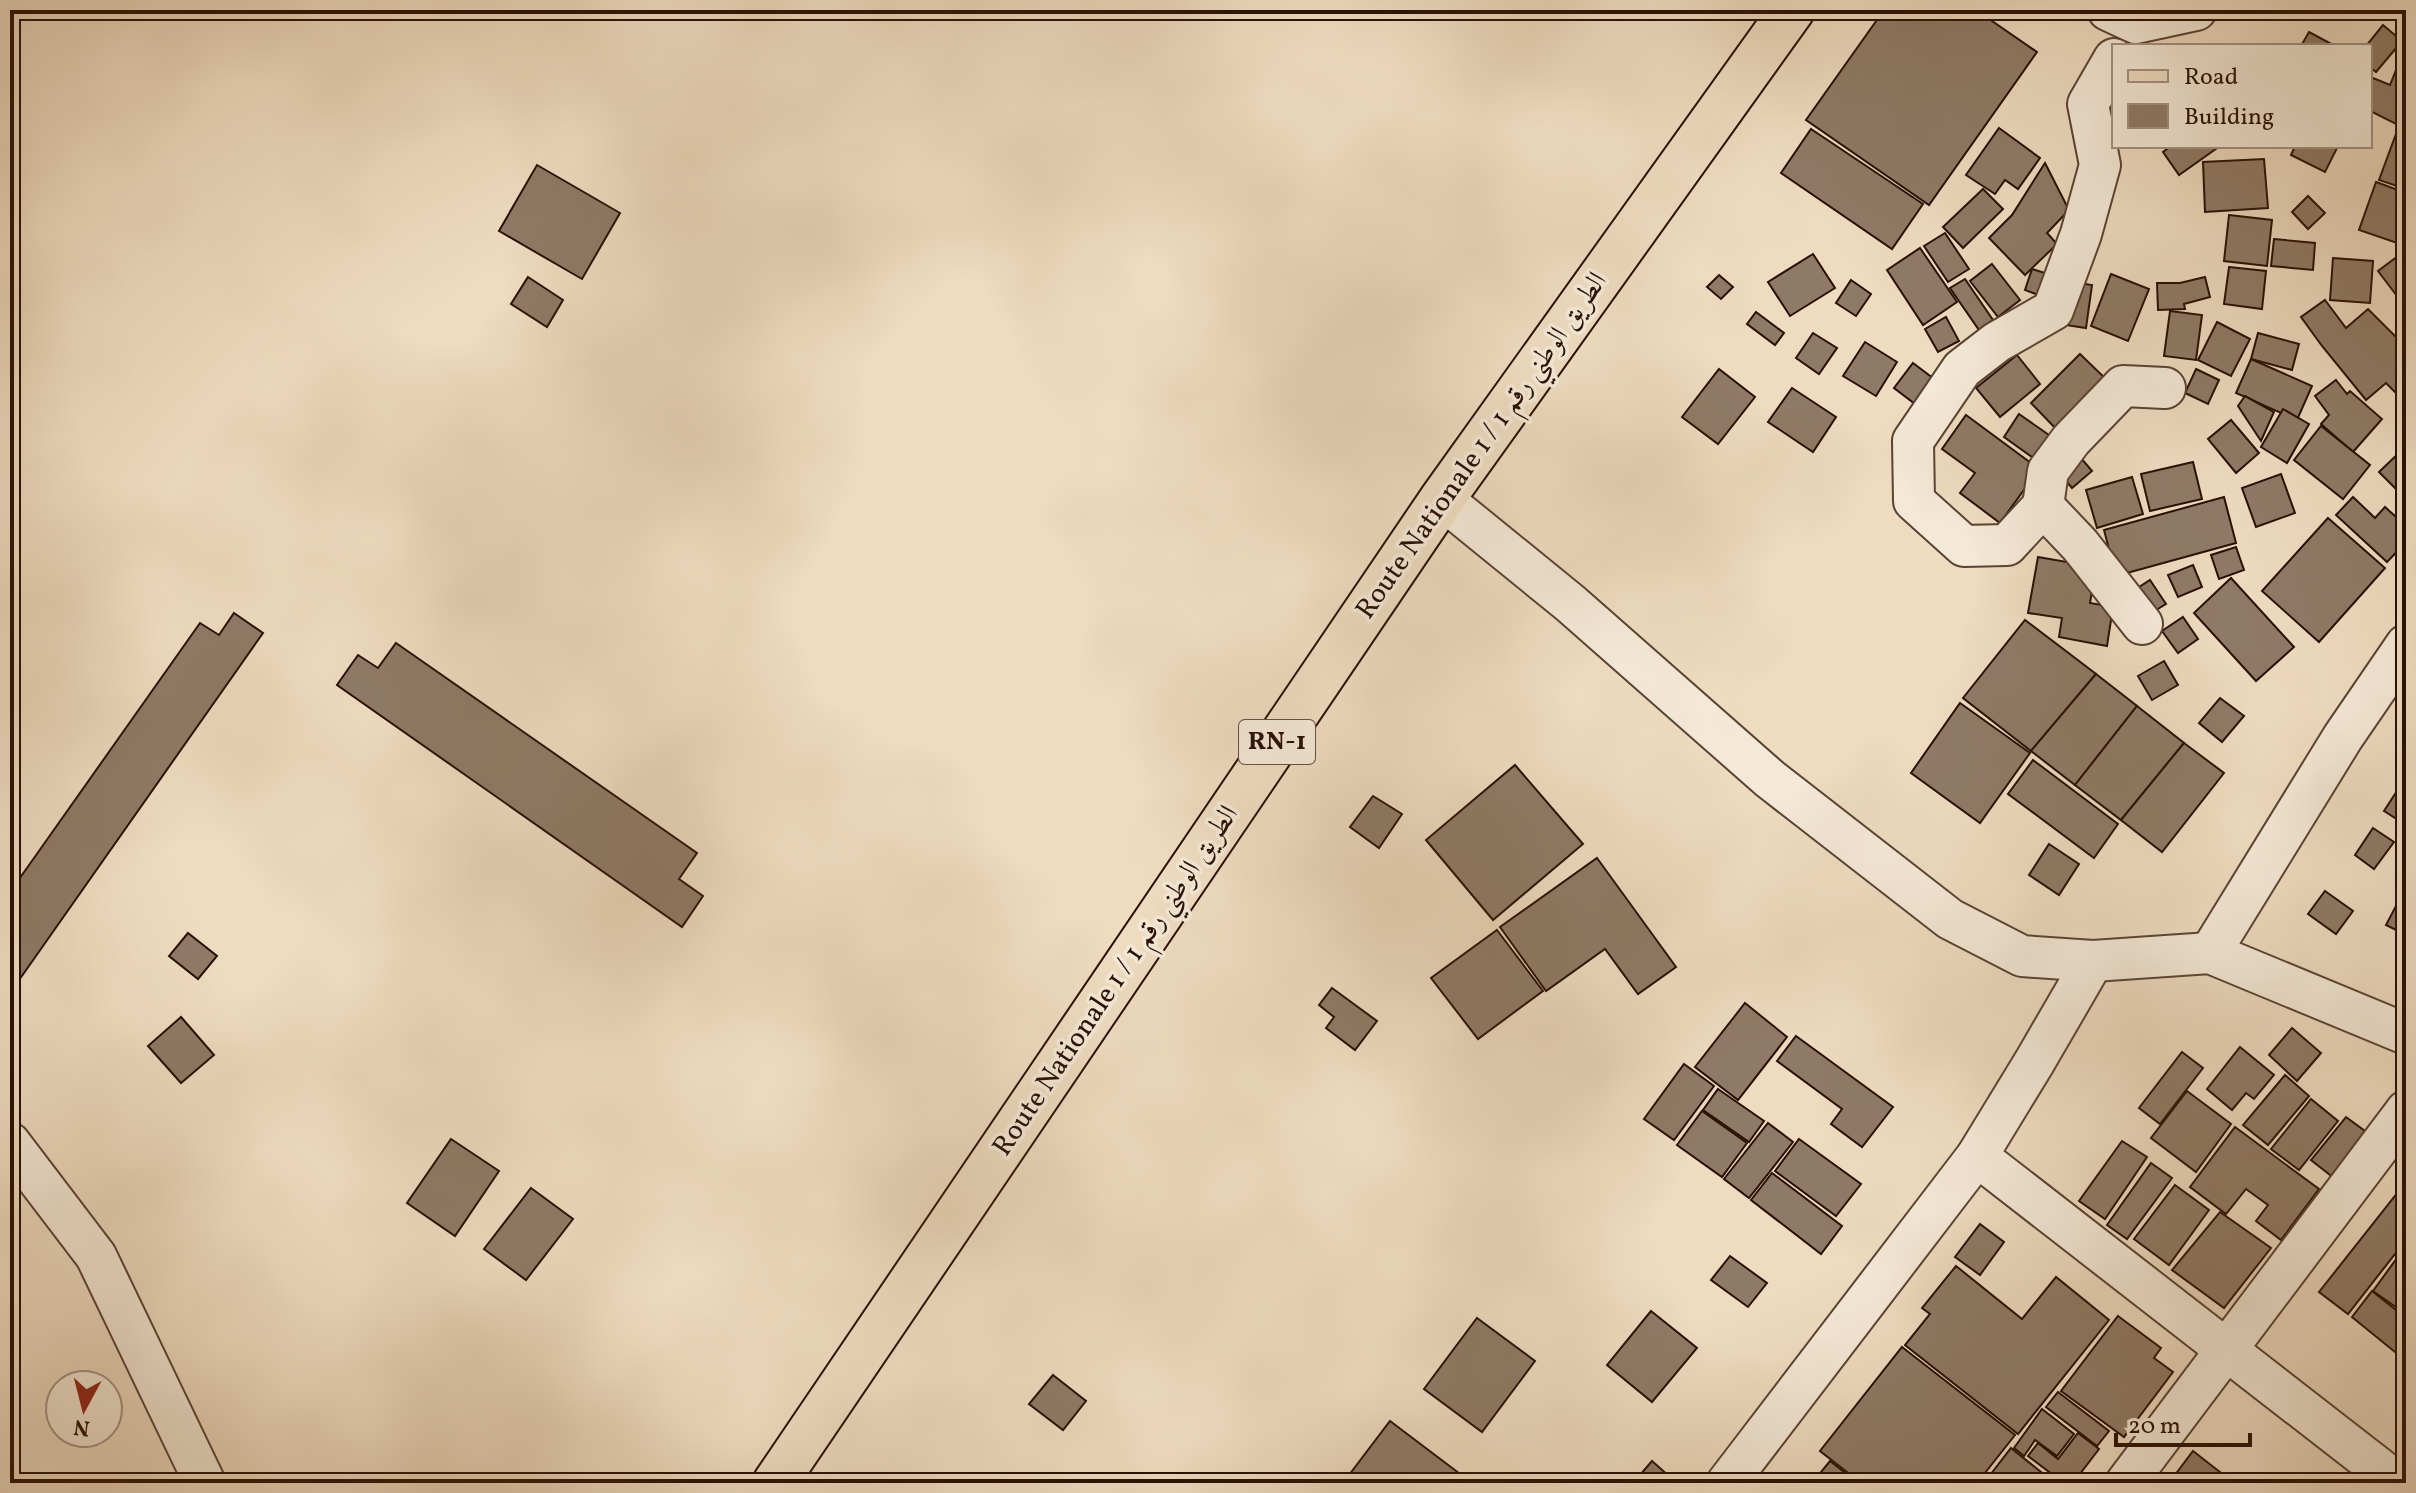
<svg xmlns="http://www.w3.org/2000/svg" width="2416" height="1493" font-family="Vollkorn,Amiri,serif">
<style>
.building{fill:#8f7a66;stroke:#291004;stroke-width:2}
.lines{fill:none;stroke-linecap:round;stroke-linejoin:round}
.street-casing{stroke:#5a4333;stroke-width:44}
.primary-casing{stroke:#291004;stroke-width:48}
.street{stroke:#f4e8d6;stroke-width:40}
.primary{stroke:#eedbc0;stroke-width:44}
.labels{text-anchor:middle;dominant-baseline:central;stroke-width:7;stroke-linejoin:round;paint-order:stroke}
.shield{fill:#f4e8d6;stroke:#665143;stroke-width:2}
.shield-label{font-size:26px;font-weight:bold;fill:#291004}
.street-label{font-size:28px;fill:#291004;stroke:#f4e8d6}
</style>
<rect width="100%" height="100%" fill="#eedbc0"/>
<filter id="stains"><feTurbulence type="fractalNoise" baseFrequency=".0025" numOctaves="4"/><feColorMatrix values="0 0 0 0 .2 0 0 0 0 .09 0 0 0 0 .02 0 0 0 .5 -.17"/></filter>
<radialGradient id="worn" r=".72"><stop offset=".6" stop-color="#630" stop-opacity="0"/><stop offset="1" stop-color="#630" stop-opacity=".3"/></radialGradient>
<g class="building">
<polygon points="1884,10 1976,10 2037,52 1929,205 1806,120"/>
<polygon points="2383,25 2402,41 2376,72 2370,67 2370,46 2366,46"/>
<polygon points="2309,32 2335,46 2301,46"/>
<polygon points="2400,60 2406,63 2406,129 2370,111 2370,83 2373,78 2390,85"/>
<polygon points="1999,128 2040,158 2018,189 2005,180 1995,194 1966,175"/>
<polygon points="1811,129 1923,204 1892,249 1781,173"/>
<polygon points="2396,134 2406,137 2406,189 2379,180"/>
<polygon points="2171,146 2220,146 2179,175 2163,152"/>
<polygon points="2295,146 2338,146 2325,172 2291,155"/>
<polygon points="2264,159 2268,208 2205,212 2203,162"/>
<polygon points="2045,163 2069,210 2047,233 2057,244 2025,275 1989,238 2012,215"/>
<polygon points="537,165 620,213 582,279 499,231"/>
<polygon points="2376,182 2406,193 2406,236 2403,245 2359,230"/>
<polygon points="1983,189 2003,209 1963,248 1943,227"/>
<polygon points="2308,196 2325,213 2308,229 2292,212"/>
<polygon points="2229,215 2272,220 2267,266 2224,261"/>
<polygon points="1945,233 1969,269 1948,282 1924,246"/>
<polygon points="2274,239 2315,243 2313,270 2271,266"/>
<polygon points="1920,248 1957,302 1923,325 1887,270"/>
<polygon points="2406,250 2406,290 2397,296 2378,271"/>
<polygon points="1813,254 1835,288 1790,316 1768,282"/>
<polygon points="2333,258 2373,261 2370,303 2330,300"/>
<polygon points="1992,264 2020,300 1998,317 1970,281"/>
<polygon points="2229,267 2266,271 2262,309 2224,304"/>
<polygon points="2032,269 2051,275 2044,297 2025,290"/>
<polygon points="2111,274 2149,289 2128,341 2091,326"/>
<polygon points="1719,275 1733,287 1721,299 1707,287"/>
<polygon points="528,277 563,300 547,327 511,304"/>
<polygon points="2205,277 2210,297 2184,304 2185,309 2158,310 2157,283 2180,283"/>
<polygon points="1965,279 1993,320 1979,330 1950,288"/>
<polygon points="1851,280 1871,294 1856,316 1836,303"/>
<polygon points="2065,281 2092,285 2086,328 2059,324"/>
<polygon points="2325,300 2346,328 2368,309 2398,339 2406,332 2406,389 2399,396 2386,383 2366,400 2322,346 2301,317"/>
<polygon points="2170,311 2202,315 2196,360 2164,356"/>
<polygon points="1756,312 1784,333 1775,345 1747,324"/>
<polygon points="1946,317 1959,341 1938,352 1925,329"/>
<polygon points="2217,322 2250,339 2231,376 2198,360"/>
<polygon points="1813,333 1837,348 1819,374 1796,358"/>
<polygon points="2258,333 2299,344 2292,370 2251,359"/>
<polygon points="1865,342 1897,362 1876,396 1843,376"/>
<polygon points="2080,354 2112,385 2061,434 2031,403"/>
<polygon points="2017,355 2040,384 2000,417 1976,388"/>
<polygon points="2251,359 2312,386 2297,420 2236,393"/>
<polygon points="1913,363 1938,382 1919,407 1894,388"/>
<polygon points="1719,369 1755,397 1718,444 1682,417"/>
<polygon points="2196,369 2219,380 2208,404 2185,393"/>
<polygon points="2336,380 2347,394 2350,391 2382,419 2353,452 2321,424 2329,415 2315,396"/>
<polygon points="1792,388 1836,417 1813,452 1768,422"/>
<polygon points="2245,396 2274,412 2261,441 2238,406"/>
<polygon points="2283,409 2309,424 2287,463 2261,447"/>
<polygon points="2019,414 2059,442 2043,465 2004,437"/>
<polygon points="1966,415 2039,469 2000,523 1960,493 1975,473 1942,449"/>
<polygon points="2231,420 2259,453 2236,473 2208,439"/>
<polygon points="2321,426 2370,465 2343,499 2294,460"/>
<polygon points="2404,448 2406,451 2406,499 2379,472"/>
<polygon points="2075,451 2092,471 2072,488 2056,469"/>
<polygon points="2193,462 2202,499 2150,511 2141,474"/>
<polygon points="2281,474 2295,513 2256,527 2242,488"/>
<polygon points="2132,477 2143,514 2097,528 2086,490"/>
<polygon points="2224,497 2236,543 2116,576 2104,530"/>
<polygon points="2353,497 2375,518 2385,507 2406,526 2406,542 2387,562 2336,515"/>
<polygon points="2328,518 2385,568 2319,642 2262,591"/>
<polygon points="2236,547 2244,570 2219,579 2211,555"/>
<polygon points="2038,557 2096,567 2090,603 2113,607 2107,646 2059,637 2062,618 2028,613"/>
<polygon points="2193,565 2202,587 2178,597 2168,575"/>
<polygon points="2231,578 2294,647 2256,681 2194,613"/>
<polygon points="2150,580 2166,604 2148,615 2133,591"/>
<polygon points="234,613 263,633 17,983 10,979 10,892 200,623 219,635"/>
<polygon points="2183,617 2198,639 2178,653 2162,631"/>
<polygon points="2025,620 2096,674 2031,751 1963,698"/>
<polygon points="396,643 697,853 679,879 703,896 682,927 337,685 358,655 378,668"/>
<polygon points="2164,661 2178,685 2152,700 2138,676"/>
<polygon points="2096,674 2137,706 2075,785 2031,751"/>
<polygon points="2220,698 2244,716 2222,742 2199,723"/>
<polygon points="1960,703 2030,753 1980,823 1911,773"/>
<polygon points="2137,706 2184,743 2121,820 2075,785"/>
<polygon points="2184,743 2224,773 2162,852 2121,820"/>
<polygon points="2033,760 2118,824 2094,858 2008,794"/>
<polygon points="1515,765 1583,844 1493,920 1426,840"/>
<polygon points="2404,780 2406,782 2406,825 2384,811"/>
<polygon points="1373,796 1402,814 1379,848 1350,827"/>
<polygon points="2373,828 2394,842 2374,869 2355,855"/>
<polygon points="2049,844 2079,864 2059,895 2029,875"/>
<polygon points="1597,858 1676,967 1638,994 1605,949 1546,991 1500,927"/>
<polygon points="2325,891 2353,911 2336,934 2308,914"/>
<polygon points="2397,904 2406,908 2406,935 2386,925"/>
<polygon points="1497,930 1543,991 1478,1039 1431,978"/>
<polygon points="188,933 217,956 198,979 169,956"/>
<polygon points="2406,959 2406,983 2397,978"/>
<polygon points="1332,988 1377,1021 1355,1050 1326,1028 1334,1017 1319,1005"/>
<polygon points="1745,1003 1787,1037 1738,1100 1695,1067"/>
<polygon points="181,1017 214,1055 181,1083 148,1046"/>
<polygon points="2292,1028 2321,1053 2297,1081 2269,1055"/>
<polygon points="1796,1036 1893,1107 1862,1147 1831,1124 1842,1109 1777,1061"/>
<polygon points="2240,1047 2274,1075 2254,1099 2246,1093 2232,1110 2207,1089"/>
<polygon points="2182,1052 2203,1068 2160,1124 2139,1108"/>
<polygon points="1684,1064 1714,1086 1674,1140 1644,1119"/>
<polygon points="2285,1075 2309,1096 2268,1145 2243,1125"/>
<polygon points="1718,1089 1764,1121 1749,1142 1703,1110"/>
<polygon points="2187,1091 2231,1124 2196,1172 2151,1138"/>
<polygon points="2311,1099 2338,1121 2299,1170 2271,1149"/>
<polygon points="1702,1111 1747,1143 1722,1177 1677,1145"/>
<polygon points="2346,1117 2369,1134 2334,1178 2311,1160"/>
<polygon points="1768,1123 1793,1142 1749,1198 1724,1179"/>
<polygon points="2235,1127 2319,1189 2281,1240 2256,1221 2268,1205 2246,1189 2226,1214 2190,1187"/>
<polygon points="451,1139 499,1171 455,1236 407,1203"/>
<polygon points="1799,1139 1861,1184 1836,1216 1775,1171"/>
<polygon points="2122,1141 2147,1157 2105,1219 2079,1201"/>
<polygon points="2151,1163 2172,1178 2127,1239 2107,1225"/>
<polygon points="1772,1173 1842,1226 1821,1254 1751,1200"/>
<polygon points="2406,1182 2406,1240 2348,1314 2319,1292"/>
<polygon points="2175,1185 2209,1210 2169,1265 2134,1239"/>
<polygon points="531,1188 573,1219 526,1280 484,1249"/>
<polygon points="2220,1212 2271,1248 2224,1308 2172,1270"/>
<polygon points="1980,1224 2004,1242 1980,1275 1955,1257"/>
<polygon points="1730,1256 1767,1283 1748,1307 1711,1280"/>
<polygon points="2397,1258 2406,1265 2406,1303 2400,1310 2373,1291"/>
<polygon points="1956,1266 2022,1319 2056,1277 2109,1320 2018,1434 1905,1345 1930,1314 1922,1308"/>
<polygon points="2372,1291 2406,1318 2406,1361 2352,1317"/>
<polygon points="1651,1311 1697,1348 1652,1402 1607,1365"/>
<polygon points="2118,1316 2161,1348 2154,1358 2173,1372 2124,1437 2061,1391"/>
<polygon points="1477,1318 1535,1361 1482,1432 1424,1389"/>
<polygon points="1902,1347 2015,1435 1977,1483 1861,1483 1820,1451"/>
<polygon points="1053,1375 1086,1401 1063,1430 1029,1404"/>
<polygon points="2058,1392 2109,1431 2097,1446 2046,1407"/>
<polygon points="2042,1409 2074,1434 2057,1456 2035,1440 2024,1456 2014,1448"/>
<polygon points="1390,1421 1472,1483 1343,1483"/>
<polygon points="2078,1433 2099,1449 2073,1483 2047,1483 2053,1475 2028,1456 2038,1443 2058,1459"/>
<polygon points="2011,1448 2046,1476 2041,1483 1984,1483"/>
<polygon points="2193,1451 2234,1483 2169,1483"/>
<polygon points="1652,1461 1669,1476 1663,1483 1649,1483 1640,1475"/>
<polygon points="1830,1461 1858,1483 1835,1483 1821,1472"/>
</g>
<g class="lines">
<g class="street-casing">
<g id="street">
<polyline points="2108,10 2136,23 2196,10"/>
<polyline points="2114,59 2088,104 2100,165 2081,234 2053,310 1997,342 1962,369 1913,441 1914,501 1964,546 2007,545 2043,506 2080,545 2142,624"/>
<polyline points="1442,499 1570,603 1770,779 1950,919 2022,956 2093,961 2210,953 2406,1034"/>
<polyline points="2043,506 2048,471 2071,440 2123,386 2165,388"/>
<polyline points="2210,953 2343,737 2406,645"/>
<polyline points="10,1143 96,1256 205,1483"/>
<polyline points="1977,1156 2398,1483"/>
<polyline points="1727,1483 1977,1156 2035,1061 2093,961"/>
<polyline points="2126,1483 2406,1111"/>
</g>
</g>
<g class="primary-casing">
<polyline id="primary" points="775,1483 1442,499 1792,10"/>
</g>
<use href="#street" class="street"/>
<use href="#primary" class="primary"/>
</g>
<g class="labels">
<rect class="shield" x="1239" y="720" width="76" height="44" rx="6"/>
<g class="shield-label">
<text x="1277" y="742">RN-1</text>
</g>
<g class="street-label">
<text transform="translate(1482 446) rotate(-55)">Route Nationale 1 / الطريق الوطني رقم 1</text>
<text transform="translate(1116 981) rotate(-56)">Route Nationale 1 / الطريق الوطني رقم 1</text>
</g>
</g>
<rect width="2416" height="1493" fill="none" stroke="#eedbc0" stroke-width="40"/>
<rect x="12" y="12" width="2392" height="1469" fill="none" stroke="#291004" stroke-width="4"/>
<rect x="20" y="20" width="2376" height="1453" fill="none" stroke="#291004" stroke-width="2"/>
<rect x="2112" y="44" width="260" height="104" fill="#f4e8d6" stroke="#a39282" stroke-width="2"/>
<rect x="2128" y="70" width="40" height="12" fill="#eedbc0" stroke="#a39282" stroke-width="2"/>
<text x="2184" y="84" font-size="24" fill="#291004">Road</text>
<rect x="2128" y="104" width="40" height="24" fill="#8f7a66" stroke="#a39282" stroke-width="2"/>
<text x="2184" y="124" font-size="24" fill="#291004">Building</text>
<g transform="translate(84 1409) rotate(187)"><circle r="38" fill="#f4e8d6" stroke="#a39282" stroke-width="2"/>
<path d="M0-6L14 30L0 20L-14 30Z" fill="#8f2418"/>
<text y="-12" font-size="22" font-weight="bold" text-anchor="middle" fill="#291004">N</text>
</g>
<path d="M2116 1433v12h134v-12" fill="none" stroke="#291004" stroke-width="4"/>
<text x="2128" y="1433" font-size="24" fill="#291004" stroke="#f4e8d6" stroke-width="6" paint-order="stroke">20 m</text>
<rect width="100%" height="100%" filter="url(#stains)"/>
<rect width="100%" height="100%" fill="url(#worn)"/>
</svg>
